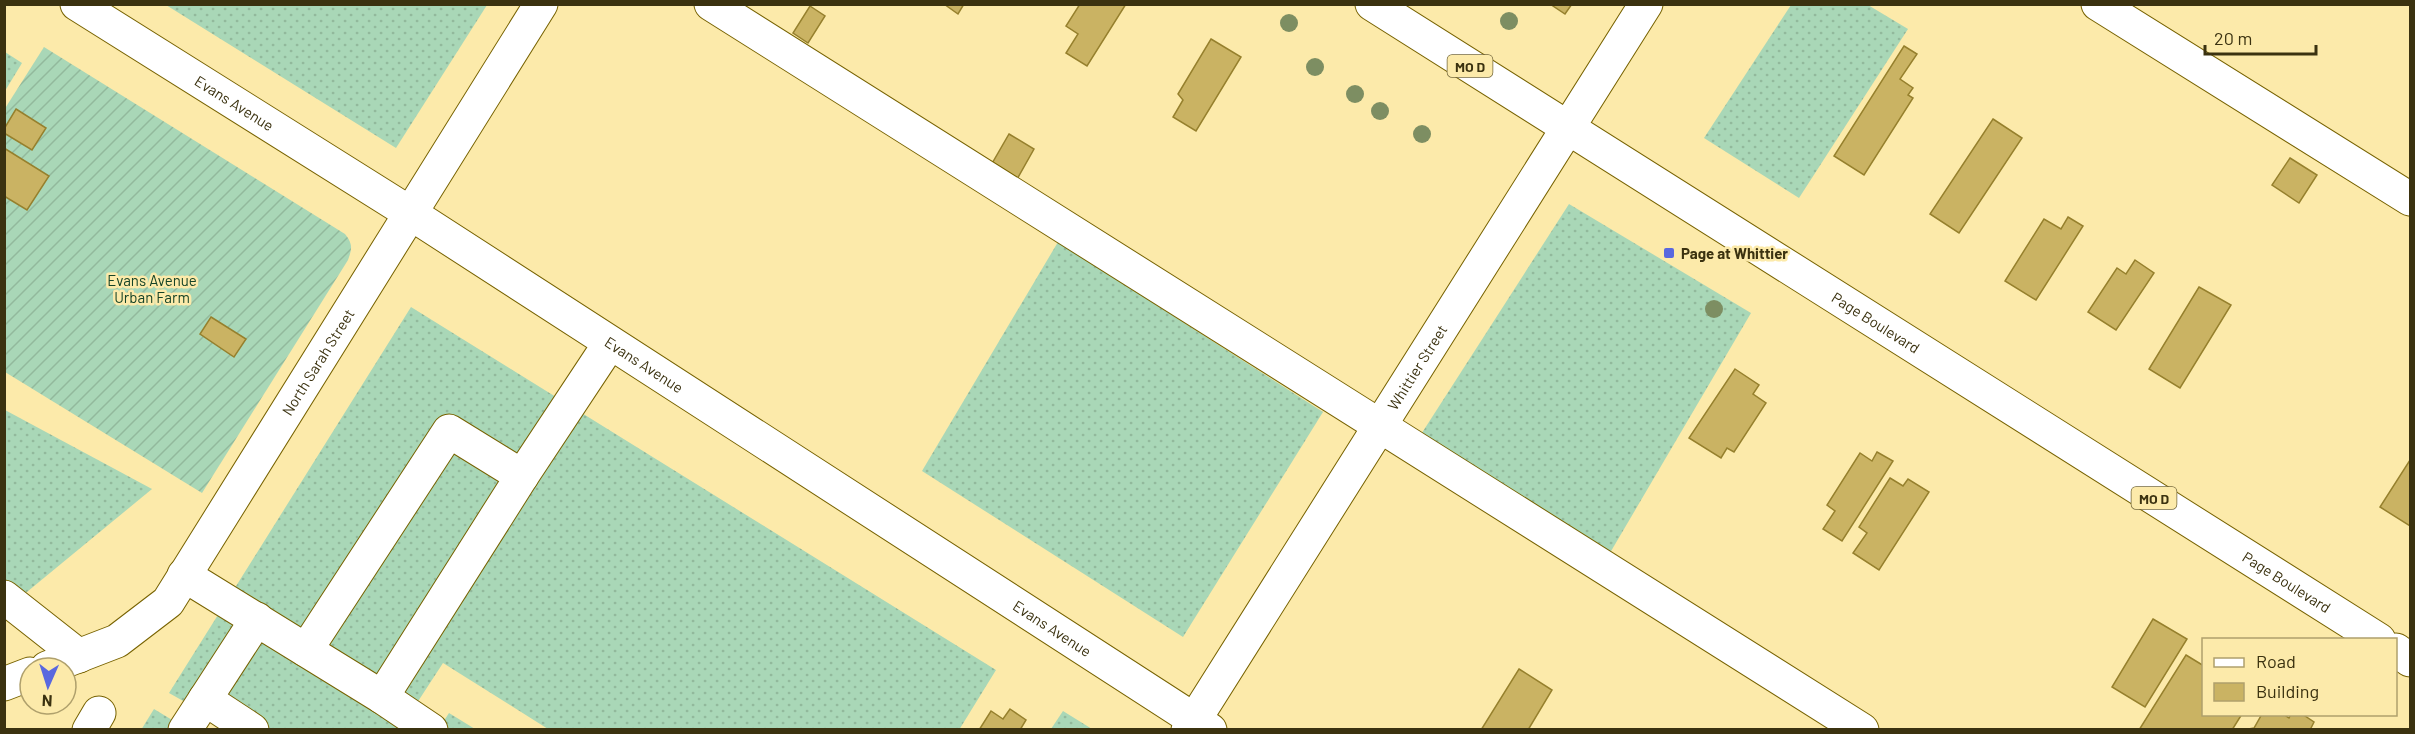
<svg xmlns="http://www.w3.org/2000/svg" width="2415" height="734" font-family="Barlow,sans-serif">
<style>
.grass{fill:url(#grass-dots)}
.garden{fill:url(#garden-furrows)}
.building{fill:#cab363;stroke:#96802d;stroke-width:1.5}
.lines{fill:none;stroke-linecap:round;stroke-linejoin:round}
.minor-casing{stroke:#776200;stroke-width:35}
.major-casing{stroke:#776200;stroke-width:35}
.minor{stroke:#fff;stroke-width:33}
.major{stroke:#fff;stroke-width:33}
.tree{fill:#7d8e62}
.poi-dot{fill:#5968df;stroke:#fceaaa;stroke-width:2}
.labels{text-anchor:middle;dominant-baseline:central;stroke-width:5;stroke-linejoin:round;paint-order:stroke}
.shield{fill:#fceaaa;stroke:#75693e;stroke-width:1.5}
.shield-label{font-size:14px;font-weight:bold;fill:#3b3210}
.street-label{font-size:15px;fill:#3b3210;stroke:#fceaaa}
.poi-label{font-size:15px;font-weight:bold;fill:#3b3210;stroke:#fceaaa;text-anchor:start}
.park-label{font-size:15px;fill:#154327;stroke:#fceaaa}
</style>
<defs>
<pattern id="grass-dots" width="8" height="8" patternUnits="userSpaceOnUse" patternTransform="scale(1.5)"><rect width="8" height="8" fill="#a9d7b7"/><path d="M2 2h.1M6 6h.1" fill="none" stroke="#92b99c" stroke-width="1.8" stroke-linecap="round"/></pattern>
<pattern id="garden-furrows" width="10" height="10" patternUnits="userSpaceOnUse" patternTransform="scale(1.5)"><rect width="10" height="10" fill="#a9d7b7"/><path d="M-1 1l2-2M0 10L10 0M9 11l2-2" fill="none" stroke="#92b99c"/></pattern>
</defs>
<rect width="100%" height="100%" fill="#fceaaa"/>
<g class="grass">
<polygon points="166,5 487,5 396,148"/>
<polygon points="1791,5 1868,5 1908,29 1799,198 1704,138"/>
<polygon points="5,52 22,63 5,91"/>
<polygon points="1569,204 1751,313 1607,558 1418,439"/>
<polygon points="1058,242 1323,412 1183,637 922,471"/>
<polygon points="411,307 996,670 959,730 548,729 443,663 400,729 233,729 169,693"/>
<polygon points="5,410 152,489 5,610"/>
<polygon points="154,709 187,729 141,730"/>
<polygon points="1063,711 1092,729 1051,729"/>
<polygon points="449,713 475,729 438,730"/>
</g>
<path class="garden" d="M44,47L345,234C353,244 352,249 348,260L202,493L5,372L4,110Z"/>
<g class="building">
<polygon points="944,4 964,4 958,14"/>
<polygon points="1080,4 1126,4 1087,66 1066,53 1078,34 1066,26"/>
<polygon points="1550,4 1572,4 1565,14"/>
<polygon points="810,6 825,16 808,43 793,33"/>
<polygon points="1211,39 1241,57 1196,131 1173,117 1183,100 1178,94"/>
<polygon points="1904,46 1917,54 1900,79 1913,88 1908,95 1913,98 1864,175 1834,156"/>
<polygon points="16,109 46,128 32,150 4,133 4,129"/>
<polygon points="1993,119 2022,138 1959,233 1930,214"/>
<polygon points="1009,134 1034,149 1016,181 990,167"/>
<polygon points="4,148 49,176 27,210 4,196"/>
<polygon points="2290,158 2317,175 2299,203 2272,185"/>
<polygon points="2068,217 2083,226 2036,300 2005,281 2044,219 2061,229"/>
<polygon points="2135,260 2154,273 2116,330 2088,312 2117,268 2126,274"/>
<polygon points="2199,287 2231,305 2180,388 2149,369"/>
<polygon points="211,317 246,339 234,357 200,334"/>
<polygon points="1735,369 1759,385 1753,394 1766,403 1734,452 1727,448 1721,458 1689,438"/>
<polygon points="1877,452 1893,461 1842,541 1823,529 1835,511 1827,505 1860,453 1872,461"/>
<polygon points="2410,460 2410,526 2380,507"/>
<polygon points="1890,478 1903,486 1908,479 1929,492 1879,570 1853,553 1867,533 1859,527"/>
<polygon points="2153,619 2187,639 2145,707 2112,687"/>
<polygon points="2186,655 2204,666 2204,714 2242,714 2232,730 2139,730"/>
<polygon points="1519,669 1552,690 1528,730 1481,730"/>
<polygon points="1010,709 1026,720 1020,730 979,730 991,711 1003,719"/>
<polygon points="2262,714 2283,714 2289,718 2291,714 2302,714 2314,722 2310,730 2243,730 2254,728"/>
</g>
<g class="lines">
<g class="minor-casing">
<g id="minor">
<path id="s1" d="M77,4L410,213L1210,730"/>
<polyline points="711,4 1862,730"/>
<polyline points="2098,4 2410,199"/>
<polyline points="184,575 382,697 522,476 610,343"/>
<polyline points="4,597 79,656"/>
<polyline points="306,650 449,431 522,476"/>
<path id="s2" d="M47,668L117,641L168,602L541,4"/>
<polyline points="4,684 30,674"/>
<polyline points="382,697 431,730"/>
<polyline points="205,699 252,730"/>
<polyline points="89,730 99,713"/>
<polyline points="185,730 257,619"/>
<path id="s3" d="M1188,730L1646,4"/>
</g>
</g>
<g class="major-casing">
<g id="major">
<path id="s4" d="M1372,4L2379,640"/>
<polyline points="2396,650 2410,660"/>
</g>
</g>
<use href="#minor" class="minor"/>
<use href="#major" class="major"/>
</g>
<g class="tree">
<circle cx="1509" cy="21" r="9"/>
<circle cx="1289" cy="23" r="9"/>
<circle cx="1315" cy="67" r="9"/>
<circle cx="1355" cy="94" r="9"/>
<circle cx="1380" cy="111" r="9"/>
<circle cx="1422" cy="134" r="9"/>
<circle cx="1714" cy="309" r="9"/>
</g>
<rect class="poi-dot" x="1663" y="247" width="12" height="12" rx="3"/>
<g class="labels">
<g class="shield">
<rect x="1447.5" y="55" width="45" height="22" rx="4.5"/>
<rect x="2131.5" y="487" width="45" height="22" rx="4.5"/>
</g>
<g class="shield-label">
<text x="1470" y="66">MO D</text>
<text x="2154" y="498">MO D</text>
</g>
<g class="street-label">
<text stroke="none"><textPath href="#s1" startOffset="186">Evans Avenue</textPath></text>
<text stroke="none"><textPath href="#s4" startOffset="596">Page Boulevard</textPath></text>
<text stroke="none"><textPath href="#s2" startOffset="422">North Sarah Street</textPath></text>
<text stroke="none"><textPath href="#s1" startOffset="672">Evans Avenue</textPath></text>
<text stroke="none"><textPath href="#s3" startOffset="429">Whittier Street</textPath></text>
<text stroke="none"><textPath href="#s4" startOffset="1082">Page Boulevard</textPath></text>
<text stroke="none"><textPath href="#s1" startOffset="1158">Evans Avenue</textPath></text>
</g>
<g class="poi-label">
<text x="1681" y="253">Page at Whittier</text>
</g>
<g class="park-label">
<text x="152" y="280">Evans Avenue<tspan x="152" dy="17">Urban Farm</tspan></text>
</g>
</g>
<rect width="2415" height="734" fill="none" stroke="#3b3210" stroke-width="12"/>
<rect x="2202" y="638" width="195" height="78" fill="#fceaaa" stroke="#afa06c" stroke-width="1.5"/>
<rect x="2214" y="658" width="30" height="9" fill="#ffffff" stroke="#afa06c" stroke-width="1.5"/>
<text x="2256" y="668" font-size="18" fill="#3b3210">Road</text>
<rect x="2214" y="683" width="30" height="18" fill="#cab363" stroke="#afa06c" stroke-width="1.5"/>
<text x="2256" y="698" font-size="18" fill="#3b3210">Building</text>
<g transform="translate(48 686) rotate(183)"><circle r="28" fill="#fceaaa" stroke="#afa06c" stroke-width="1.5"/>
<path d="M0-4.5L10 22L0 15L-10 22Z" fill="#5968df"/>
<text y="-9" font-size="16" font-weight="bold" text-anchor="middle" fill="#3b3210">N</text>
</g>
<path d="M2205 45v9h111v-9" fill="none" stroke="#3b3210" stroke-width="3"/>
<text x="2214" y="45" font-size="18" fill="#3b3210" stroke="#fceaaa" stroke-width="4.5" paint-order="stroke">20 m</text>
</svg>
